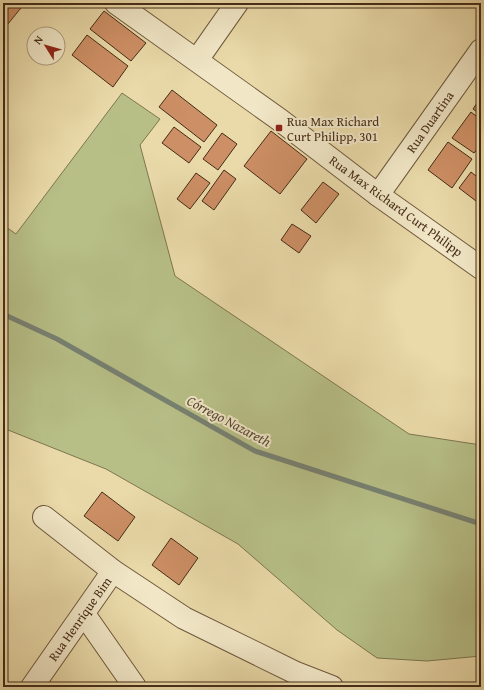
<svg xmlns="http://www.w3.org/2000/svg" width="484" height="690" font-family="'Gentium Book Plus',serif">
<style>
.green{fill:#b7bf87;stroke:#7e764f}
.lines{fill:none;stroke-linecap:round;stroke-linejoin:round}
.stream{stroke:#778172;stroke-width:5}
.building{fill:#cd8f65;stroke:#462c17}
.minor-casing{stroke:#6f583c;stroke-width:24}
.minor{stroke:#f1e7c7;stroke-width:22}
.poi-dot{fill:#8f2418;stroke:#f1e7c7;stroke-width:1.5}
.labels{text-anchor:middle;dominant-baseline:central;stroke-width:4;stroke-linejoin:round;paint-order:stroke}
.poi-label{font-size:13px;fill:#462c17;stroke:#f1e7c7;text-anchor:start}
.street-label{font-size:13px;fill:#462c17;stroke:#f1e7c7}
.water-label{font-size:14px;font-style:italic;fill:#564835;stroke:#f1e7c7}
</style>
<rect width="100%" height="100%" fill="#eadaa9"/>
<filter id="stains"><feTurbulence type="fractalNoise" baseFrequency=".005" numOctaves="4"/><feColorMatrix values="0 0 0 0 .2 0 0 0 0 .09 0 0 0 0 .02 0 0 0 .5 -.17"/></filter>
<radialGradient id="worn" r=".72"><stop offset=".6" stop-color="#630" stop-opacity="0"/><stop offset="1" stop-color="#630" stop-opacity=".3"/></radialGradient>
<polygon class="green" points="122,93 160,119 140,145 175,276 409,434 481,445 481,656 427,661 377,658 337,630 238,544 106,469 3,428 3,225 16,234"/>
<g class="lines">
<polyline class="stream" points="3,314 57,339 255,451 481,524"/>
</g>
<g class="building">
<polygon points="3,3 25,3 3,30"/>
<polygon points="104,11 146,43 131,61 90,29"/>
<polygon points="87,35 128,66 113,87 72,55"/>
<polygon points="172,90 217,125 204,142 159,107"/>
<polygon points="481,97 481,115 473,109"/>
<polygon points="471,112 481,120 481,144 474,153 452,138"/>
<polygon points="174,127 201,147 189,163 162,143"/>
<polygon points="271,131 307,159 280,194 244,166"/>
<polygon points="222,133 237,144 218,170 203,159"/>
<polygon points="448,142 472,159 452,188 428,170"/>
<polygon points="224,170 236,179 214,210 202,201"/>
<polygon points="471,172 481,180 481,194 476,201 459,188"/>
<polygon points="196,173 210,183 190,209 177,199"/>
<polygon points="323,182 339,194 316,223 301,210"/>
<polygon points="292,224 311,236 299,253 281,240"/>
<polygon points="102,492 135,517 118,541 84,516"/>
<polygon points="171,538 198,558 179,585 152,565"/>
</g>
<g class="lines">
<g class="minor-casing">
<g id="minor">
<polyline points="116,3 280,120 378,195 481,268"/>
<polyline points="197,60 237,3"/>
<polyline points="378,195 481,50"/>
<polyline points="44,517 113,571 184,618 296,673 332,687"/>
<polyline points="84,614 135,687"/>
<polyline points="32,687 113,571"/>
</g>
</g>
<use href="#minor" class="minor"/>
</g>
<rect class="poi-dot" x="275" y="124" width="8" height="8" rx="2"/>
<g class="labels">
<g class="poi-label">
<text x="287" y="121">Rua Max Richard<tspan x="287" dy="15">Curt Philipp, 301</tspan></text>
</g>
<g class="street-label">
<text transform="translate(430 122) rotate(-55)">Rua Duartina</text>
<text transform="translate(396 206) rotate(36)">Rua Max Richard Curt Philipp</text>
<text transform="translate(80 619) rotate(-55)">Rua Henrique Bim</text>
</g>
<g class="water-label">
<text transform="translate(229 421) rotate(28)">Córrego Nazareth</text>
</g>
</g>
<rect width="484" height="690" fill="none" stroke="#eadaa9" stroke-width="16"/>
<rect x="4" y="4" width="476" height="682" fill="none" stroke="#462c17" stroke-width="2"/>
<rect x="8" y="8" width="468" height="674" fill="none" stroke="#462c17"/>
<g transform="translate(46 46) rotate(307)"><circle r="19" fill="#f1e7c7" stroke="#ad9c81"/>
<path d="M0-3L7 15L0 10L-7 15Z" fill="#8f2418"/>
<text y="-6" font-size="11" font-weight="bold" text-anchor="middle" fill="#462c17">N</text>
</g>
<rect width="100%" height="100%" filter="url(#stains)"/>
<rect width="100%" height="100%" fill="url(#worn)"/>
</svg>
